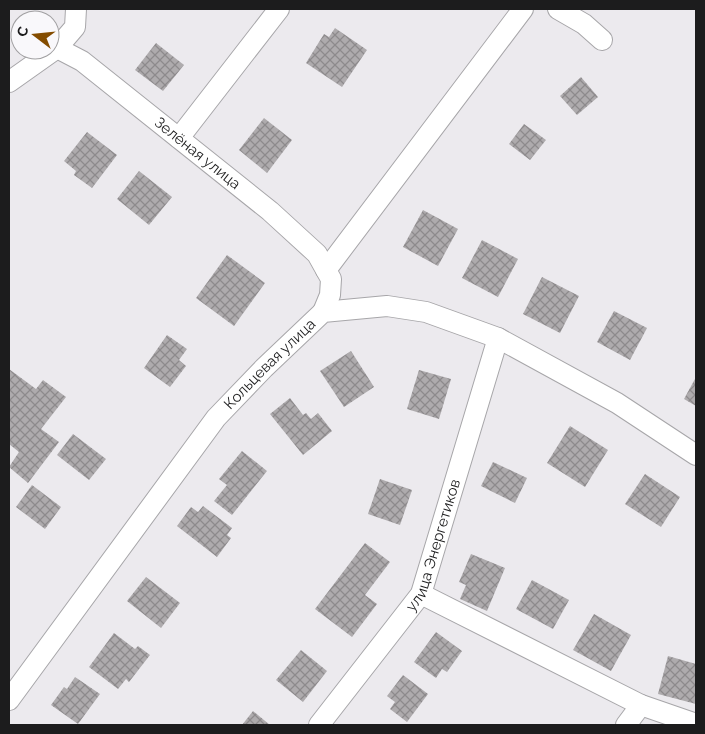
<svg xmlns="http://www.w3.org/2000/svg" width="705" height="734" font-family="Raleway,sans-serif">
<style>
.building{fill:url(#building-cross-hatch)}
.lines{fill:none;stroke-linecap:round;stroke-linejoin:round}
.minor-casing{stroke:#a7a6a9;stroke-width:22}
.minor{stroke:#fff;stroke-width:20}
.labels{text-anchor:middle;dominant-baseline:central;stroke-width:5;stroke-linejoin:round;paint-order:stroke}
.street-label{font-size:15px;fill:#1c1c1d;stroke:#f9f8fb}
</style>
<defs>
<pattern id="building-cross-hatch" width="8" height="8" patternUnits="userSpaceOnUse" patternTransform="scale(1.25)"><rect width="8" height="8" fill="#aeabad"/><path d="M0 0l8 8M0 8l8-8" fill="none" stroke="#8d8a8c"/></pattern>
</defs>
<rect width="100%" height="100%" fill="#eceaee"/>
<g class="building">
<polygon points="335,28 367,50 342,87 306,63 324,34 329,37"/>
<polygon points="156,43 184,65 163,91 135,70"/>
<polygon points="581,77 598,97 577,115 560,96"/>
<polygon points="264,118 292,140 267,173 239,150"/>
<polygon points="524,124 546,140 530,160 509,144"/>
<polygon points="87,132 117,155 92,188 74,175 76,171 64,161"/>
<polygon points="139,171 172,197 149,225 117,199"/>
<polygon points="423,210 458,229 438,266 403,247"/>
<polygon points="482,240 518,259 498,297 462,278"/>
<polygon points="227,255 265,283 234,326 196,298"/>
<polygon points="542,277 579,296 560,333 523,314"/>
<polygon points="614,311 647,328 630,360 597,342"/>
<polygon points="167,335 187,349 179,360 186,366 170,387 144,368"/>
<polygon points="351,351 374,387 344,407 320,371"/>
<polygon points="9,369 36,389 43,380 66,397 41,429 59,442 28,483 9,467 19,452 9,444"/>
<polygon points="419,370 451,379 439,419 407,409"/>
<polygon points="696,377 696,406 684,399"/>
<polygon points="290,398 303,415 306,413 311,419 318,413 332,431 303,455 270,414"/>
<polygon points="570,426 608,450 585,487 547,463"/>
<polygon points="73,434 106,459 89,480 57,455"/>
<polygon points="242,451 267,471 232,515 214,501 227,485 219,479"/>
<polygon points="493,462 527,478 515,503 481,486"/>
<polygon points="645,474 680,497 661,527 625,504"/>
<polygon points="380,479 412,490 400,525 368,514"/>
<polygon points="32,485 61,507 45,529 16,507"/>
<polygon points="203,506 232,528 227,535 231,538 217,557 177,526 191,507 198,512"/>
<polygon points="365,543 390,562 365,595 377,604 352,637 315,609"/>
<polygon points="471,554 505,568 487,611 460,599 466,585 459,582"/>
<polygon points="146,577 180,603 161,628 127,601"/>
<polygon points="532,580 569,600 553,629 516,609"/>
<polygon points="594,614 631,635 611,671 573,650"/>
<polygon points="436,632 462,651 447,672 442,669 436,678 414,662"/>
<polygon points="114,633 135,649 138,646 150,655 129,682 126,679 118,689 89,667"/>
<polygon points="301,650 327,671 303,702 276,680"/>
<polygon points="668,656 696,664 696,704 658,694"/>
<polygon points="403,675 428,694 407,722 390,709 395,702 387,696"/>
<polygon points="75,677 100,694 78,724 51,705 64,687 67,689"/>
<polygon points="253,711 270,725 242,725"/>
</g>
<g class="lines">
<g class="minor-casing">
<g id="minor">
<polyline points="558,9 584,24 602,40"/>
<path id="s1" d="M57,48L82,61L270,211L317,254L331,279L330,295L323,312"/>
<polyline points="9,82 57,48 75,27 76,9"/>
<polyline points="179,138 279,9"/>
<polyline points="326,270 523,9"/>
<polyline points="421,594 641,705 696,724"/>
<path id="s2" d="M9,700L216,418L264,368L323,312L387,306L426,312L498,338L617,403L696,455"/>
<path id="s3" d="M319,725L421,594L498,338"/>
<polyline points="626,725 641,705"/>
</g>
</g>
<use href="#minor" class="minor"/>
</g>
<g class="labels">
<g class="street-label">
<text stroke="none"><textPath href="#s1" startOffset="176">Зелёная улица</textPath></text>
<text stroke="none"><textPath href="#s2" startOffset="426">Кольцевая улица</textPath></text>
<text stroke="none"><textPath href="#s3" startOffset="216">улица Энергетиков</textPath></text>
</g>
</g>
<rect width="705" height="734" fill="none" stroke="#1c1c1d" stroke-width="20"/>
<g transform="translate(35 35) rotate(286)"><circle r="24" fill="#f9f8fb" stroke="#a1a0a2"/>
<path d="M0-4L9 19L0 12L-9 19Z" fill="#844c00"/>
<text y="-8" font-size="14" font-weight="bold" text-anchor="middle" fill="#1c1c1d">С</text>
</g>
</svg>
